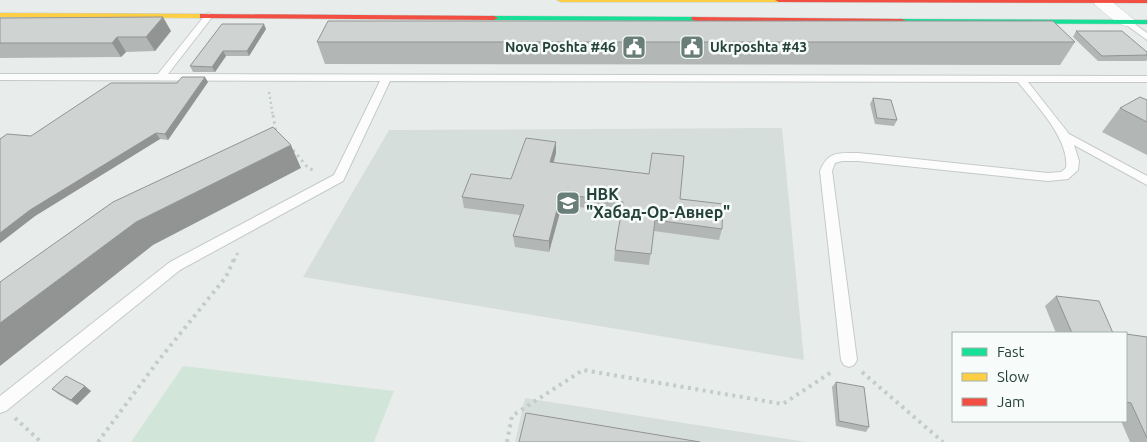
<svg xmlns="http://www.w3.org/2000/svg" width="1147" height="442" font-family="Ubuntu,sans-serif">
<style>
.built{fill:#d6dedb}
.green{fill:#d1e6d8}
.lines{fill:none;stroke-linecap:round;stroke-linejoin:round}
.lane-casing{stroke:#c5cac8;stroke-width:2}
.street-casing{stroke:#c5cac8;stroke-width:1}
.fast-casing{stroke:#c3cbc8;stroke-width:1}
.slow-casing{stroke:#c3cbc8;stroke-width:1}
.jam-casing{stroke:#c3cbc8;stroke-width:1}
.path-far2{stroke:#c3ccca;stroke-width:2.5;stroke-dasharray:2 3;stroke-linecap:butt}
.path-far1{stroke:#c3ccca;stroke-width:3;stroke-dasharray:2.5 4;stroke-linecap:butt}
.path{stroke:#c3ccca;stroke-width:4;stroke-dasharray:3 4.5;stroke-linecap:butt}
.lane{fill:#fcfcfc;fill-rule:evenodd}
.street{fill:#fcfcfc;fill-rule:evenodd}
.fast{fill:#16e098;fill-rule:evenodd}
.slow{fill:#ffcf43;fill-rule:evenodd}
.jam{fill:#f24e42;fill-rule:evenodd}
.wall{fill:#b2b6b5}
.shaded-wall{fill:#919493}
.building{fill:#cfd4d2;stroke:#919493}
.labels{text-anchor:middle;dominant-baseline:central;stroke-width:5;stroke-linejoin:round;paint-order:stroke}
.far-poi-label{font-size:14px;font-weight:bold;fill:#24423a;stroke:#f7fbf9;text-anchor:end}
.poi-label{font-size:16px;font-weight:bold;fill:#24423a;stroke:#f7fbf9;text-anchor:start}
</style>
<rect width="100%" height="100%" fill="#e8edeb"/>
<g class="built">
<polygon points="782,128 804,360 303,277 389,130"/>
<polygon points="525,398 806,442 515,442"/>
</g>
<polygon class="green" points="183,366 394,391 374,442 131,442"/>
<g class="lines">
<g class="lane-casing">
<g id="lane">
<path d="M209,13L213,16L168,74L1147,76V82H1028L1069,134L1147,176V185L1074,145L1079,161L1078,170L1068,179L1048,181L858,161H842L835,163L832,171L857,360L854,365L849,367L844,365L841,360L820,171C828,151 838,153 858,153L1048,173L1061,172L1066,168C1070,139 1035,104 1018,82L390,81L343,181L180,270L6,411L0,413V396L170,262L334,175L380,81L0,80V74H158L206,14Z"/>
<polygon points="1128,19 1147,33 1147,40 1125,24 1124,22"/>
</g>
</g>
<g class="street-casing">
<path id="street" d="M1093,0H1110L1137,22L1134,26C1119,29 1106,13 1095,5Z"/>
</g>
<g class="fast-casing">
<g id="fast">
<polygon points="491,16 695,17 699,19 695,21 494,20 491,20"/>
<polygon points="899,19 1147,20 1147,24 902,23 899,23"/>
</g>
</g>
<g class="slow-casing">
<g id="slow">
<polygon points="557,0 783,0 779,2 561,2"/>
<polygon points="0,13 203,14 207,16 203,18 0,17"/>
</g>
</g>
<g class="jam-casing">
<g id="jam">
<polygon points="775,0 1147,0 1147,3 779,2"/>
<polygon points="200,14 494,16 498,18 494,20 203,18 200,18"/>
<polygon points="692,17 902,19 906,21 902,23 695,21 691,19"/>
</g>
</g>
<polyline class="path-far2" points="269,92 273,116"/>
<g class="path-far1">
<polyline points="273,115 276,132"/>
<polyline points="293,150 309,169 315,170"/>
<polyline points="234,261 238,252"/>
</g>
<g class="path">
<polyline points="862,372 943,442"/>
<polyline points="15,418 41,442"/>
<polyline points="98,442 158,361 226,277 234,259"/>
<polyline points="507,442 512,416 583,370 783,404 833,371"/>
</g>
<use href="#lane" class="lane"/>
<use href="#street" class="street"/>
<use href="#fast" class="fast"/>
<use href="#slow" class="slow"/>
<use href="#jam" class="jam"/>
</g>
<g class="wall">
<polygon points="0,18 171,31 155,51 126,52 121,57 0,58"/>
<polygon points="266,29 249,56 226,56 215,72 193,72 190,66"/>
<polygon points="1076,31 1147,52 1147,60 1146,61 1098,61 1073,37"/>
<polygon points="317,42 1075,42 1060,65 325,64"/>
<polygon points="208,82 168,140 160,139 35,216 0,243 0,139 31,136"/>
<polygon points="873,98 897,120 894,126 875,124 870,104"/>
<polygon points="1147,100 1147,155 1102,132 1120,108"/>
<polygon points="556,142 556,153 554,162 680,199 722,229 719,240 654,231 649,265 614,261 615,250 621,212 562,205 549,252 515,247 513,236 520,215 464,208 462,197 511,179"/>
<polygon points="1056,296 1113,333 1119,333 1056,333 1045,306"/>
<polygon points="1126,334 1147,337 1147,442 1130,442 1121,421 1126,421"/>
<polygon points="836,382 869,427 866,432 836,426 832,387"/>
<polygon points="52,389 91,391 77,405 58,394"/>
</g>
<g class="shaded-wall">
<polygon points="163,17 171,31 155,51 146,37"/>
<polygon points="264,24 266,29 249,56 247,51"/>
<polygon points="117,37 126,52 121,57 112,43"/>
<polygon points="223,51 226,56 215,72 212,67"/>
<polygon points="205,77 208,82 168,140 165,134"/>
<polygon points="156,133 160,139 35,216 0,243 0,233 30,210"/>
<polygon points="556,142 556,153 550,173 550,162"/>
<polygon points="291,145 301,168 153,245 0,366 0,323 136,222"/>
<polygon points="561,194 562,205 549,252 549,241"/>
<polygon points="85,386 91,391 77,405 71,400"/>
</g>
<g class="building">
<polygon points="163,17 146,37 117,37 112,43 0,43 0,18"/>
<polygon points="328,21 1053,21 1075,42 317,42"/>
<polygon points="222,24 264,24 247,51 223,51 212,67 190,66"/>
<polygon points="1076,31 1122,31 1147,52 1147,55 1102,56"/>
<polygon points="182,77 205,77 165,134 156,133 30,210 0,233 0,139 7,134 31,136 111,83 177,83"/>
<polygon points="1140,97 1147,100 1147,122 1120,108"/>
<polygon points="873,98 891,100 897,120 877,118"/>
<polygon points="273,127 291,145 136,222 0,323 0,282 113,202"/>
<polygon points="526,138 556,142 550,162 649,174 652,153 684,156 680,199 723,204 722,229 655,220 651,254 615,250 623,202 561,194 549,241 513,236 524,205 462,197 471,174 511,179"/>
<polygon points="1056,296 1099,301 1113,333 1119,333 1072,333"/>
<polygon points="1126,334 1147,337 1147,438 1131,403 1126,402"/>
<polygon points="66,376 85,386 71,400 52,389"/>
<polygon points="836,382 864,387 869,427 839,421"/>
<polygon points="526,413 700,442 519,442"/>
</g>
<defs>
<g id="civic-square" transform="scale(1.25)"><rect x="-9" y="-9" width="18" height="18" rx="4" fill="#697e78" stroke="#f7fbf9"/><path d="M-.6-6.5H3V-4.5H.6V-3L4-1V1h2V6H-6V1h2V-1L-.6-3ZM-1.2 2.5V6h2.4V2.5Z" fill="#fff"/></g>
<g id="school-square" transform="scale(1.25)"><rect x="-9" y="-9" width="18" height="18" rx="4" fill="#697e78" stroke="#f7fbf9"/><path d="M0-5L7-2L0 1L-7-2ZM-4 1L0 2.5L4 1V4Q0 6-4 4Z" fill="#fff"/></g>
</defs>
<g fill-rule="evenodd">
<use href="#civic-square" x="634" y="47"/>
<use href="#civic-square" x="692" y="47"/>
<use href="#school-square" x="568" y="203"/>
</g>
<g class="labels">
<g class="far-poi-label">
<text x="616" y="47">Nova Poshta #46</text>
<text x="710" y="47" text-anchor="start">Ukrposhta #43</text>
</g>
<g class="poi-label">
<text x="586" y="194">НВК<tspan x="586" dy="18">"Хабад-Ор-Авнер"</tspan></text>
</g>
</g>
<rect x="952" y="332" width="175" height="90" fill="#f7fbf9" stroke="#a3b1ad"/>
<rect x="962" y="348" width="25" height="8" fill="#16e098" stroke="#a3b1ad"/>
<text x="997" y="357" font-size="15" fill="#24423a">Fast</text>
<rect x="962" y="373" width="25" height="8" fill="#ffcf43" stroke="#a3b1ad"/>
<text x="997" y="382" font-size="15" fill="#24423a">Slow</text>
<rect x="962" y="398" width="25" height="8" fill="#f24e42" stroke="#a3b1ad"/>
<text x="997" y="407" font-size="15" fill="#24423a">Jam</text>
</svg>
